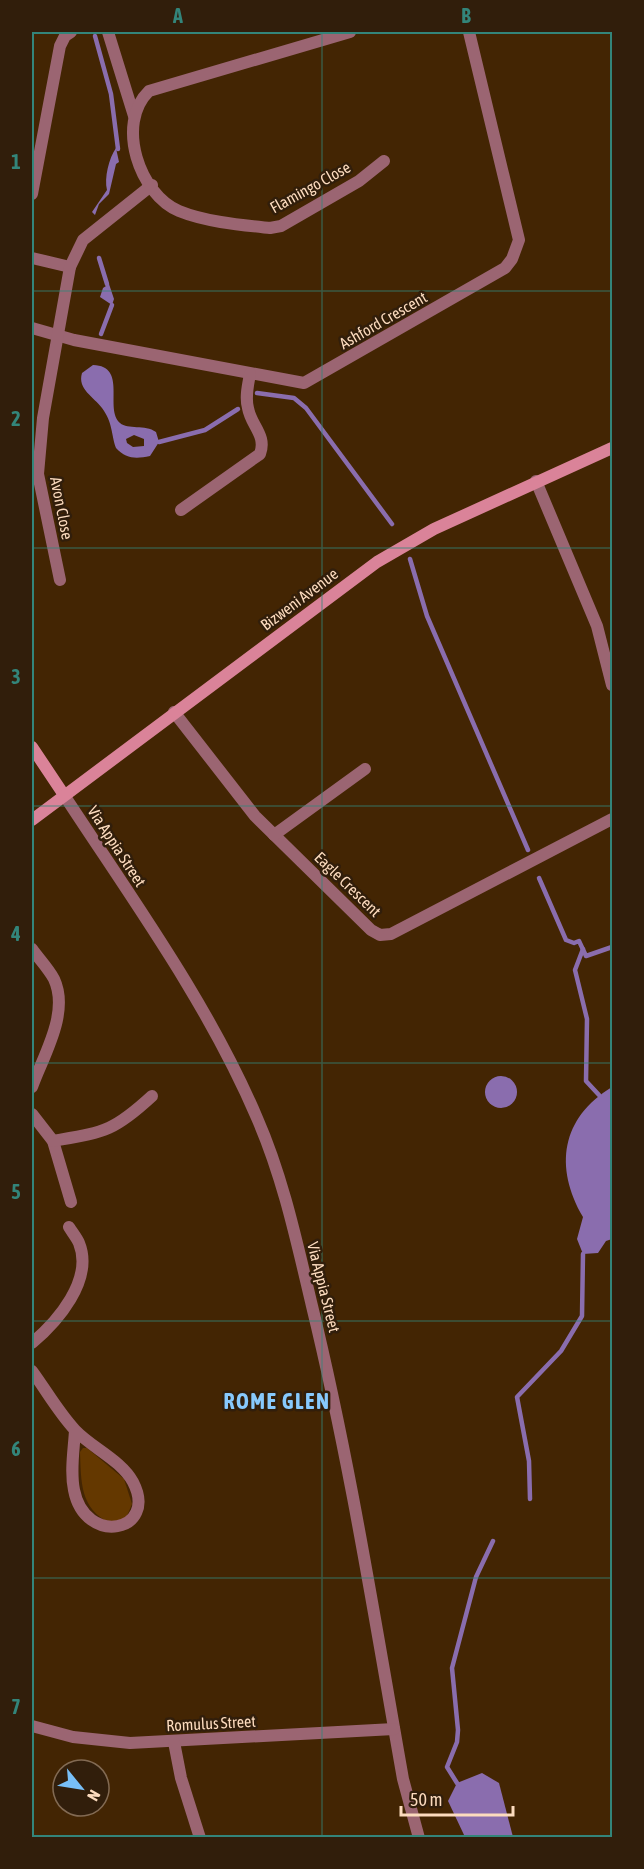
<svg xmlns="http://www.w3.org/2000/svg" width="644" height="1869" font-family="'Asap Condensed',sans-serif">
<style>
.green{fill:#643800}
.water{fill:#8a6dae;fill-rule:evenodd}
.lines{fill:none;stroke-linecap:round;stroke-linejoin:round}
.stream{stroke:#8a6dae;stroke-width:4.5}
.street{stroke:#9b6572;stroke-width:12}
.secondary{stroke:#da8399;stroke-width:12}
.grid{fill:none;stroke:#33857a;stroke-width:1.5;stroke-opacity:0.55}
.labels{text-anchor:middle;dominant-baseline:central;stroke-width:5;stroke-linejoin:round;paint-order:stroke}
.street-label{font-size:16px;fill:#fcdbbe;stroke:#311e0b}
.district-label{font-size:22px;font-weight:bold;letter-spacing:1.5px;fill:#87c9fd;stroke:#311e0b}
.neatline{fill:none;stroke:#33857a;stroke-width:2}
.grid-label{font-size:20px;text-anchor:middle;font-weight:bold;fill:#33857a}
</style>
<rect width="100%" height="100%" fill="#432503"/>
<path class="green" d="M83,1448H87L124,1479L132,1504L126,1518L110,1523C80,1509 81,1481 80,1452Z"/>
<g class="water">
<path d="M116,148L119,162L116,164L109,194L99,204L95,215L92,212L107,190C104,178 109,158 116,148Z"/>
<polygon points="109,284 114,299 112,305 100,297 103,288"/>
<path d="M93,365C128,366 104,409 120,423C128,430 145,424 156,432L159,442L150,456C136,459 126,459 116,448C111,434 113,423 102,408C94,397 77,389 82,373ZM134,435L144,439V446L133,447L127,443L126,439Z"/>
<circle cx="501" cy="1092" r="16"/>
<path d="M612,1087V1239L606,1241L598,1253L583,1254L577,1239L583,1217C554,1167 561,1118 612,1087Z"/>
<polygon points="482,1773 499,1783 513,1837 465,1837 448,1801 457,1783"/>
</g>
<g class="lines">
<g class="stream">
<polyline points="95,36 111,94 118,149"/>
<polyline points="99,258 107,284"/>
<polyline points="101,334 112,305"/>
<polyline points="257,393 294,398 306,408 392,524"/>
<polyline points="159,442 205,430 238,409"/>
<polyline points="410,559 427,616 528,850"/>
<polyline points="539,878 566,940 574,943 579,941 586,956 612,947"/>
<polyline points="583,949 575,970 587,1019 586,1081 599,1095"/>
<polyline points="530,1499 529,1461 517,1397 561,1351 582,1316 583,1254"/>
<polyline points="457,1783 447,1767 457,1742 458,1730 452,1668 476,1577 493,1541"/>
</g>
<g class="street">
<polyline points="108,32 134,116"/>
<path d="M350,32L149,91C115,124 140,195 179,211C206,222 241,225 270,228L281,226L359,181L384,161"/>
<polyline points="32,194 60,46 65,36 71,32"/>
<polyline points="32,258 70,267"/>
<polyline points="32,328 74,340 304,383 505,268 512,259 519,240 469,32"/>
<polyline points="536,481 597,626 612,685"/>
<path d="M181,510L260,454C267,435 251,426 248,408C245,397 248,385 250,374"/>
<polyline points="60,580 38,474 43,418 70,267 83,240 152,185"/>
<polyline points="174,712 255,816 371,930 380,935 391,934 612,819"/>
<path d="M64,795C132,899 208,1003 257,1118C283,1177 297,1243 312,1306C350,1462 375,1621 403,1779L419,1838"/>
<polyline points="274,835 365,769"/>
<path d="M32,949C39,959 48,968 54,979C70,1013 43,1056 32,1087"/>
<polyline points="32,1114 53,1141 71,1202"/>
<path d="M53,1141C104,1132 113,1132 152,1096"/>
<path d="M32,1343C57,1322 94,1280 79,1243C77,1238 72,1232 69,1227"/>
<path d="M32,1371C46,1390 59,1413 75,1430C92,1448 121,1460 133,1482C159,1532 85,1547 74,1490C70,1471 74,1449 75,1430"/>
<polyline points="32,1726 73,1737 130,1743 394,1729"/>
<polyline points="174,1742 181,1778 200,1838"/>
</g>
<g class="secondary">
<polyline points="32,747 64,795"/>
<polyline points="32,820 377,562 434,529 612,448"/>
</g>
</g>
<path class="grid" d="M322,32V1838M32,291H612M32,548H612M32,806H612M32,1063H612M32,1321H612M32,1578H612"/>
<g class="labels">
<g class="street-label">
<text transform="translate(310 187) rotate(-29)">Flamingo Close</text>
<text transform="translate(383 320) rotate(-30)">Ashford Crescent</text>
<text transform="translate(62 508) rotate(79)">Avon Close</text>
<text transform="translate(299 599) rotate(-37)">Bizweni Avenue</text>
<text transform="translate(117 846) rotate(57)">Via Appia Street</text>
<text transform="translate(348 884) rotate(44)">Eagle Crescent</text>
<text transform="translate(324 1287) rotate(76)">Via Appia Street</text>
<text transform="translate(211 1723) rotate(-3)">Romulus Street</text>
</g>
<g class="district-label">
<text x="277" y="1401">ROME GLEN</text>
</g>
</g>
<rect width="644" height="1869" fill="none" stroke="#311e0b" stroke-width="66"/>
<g transform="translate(81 1788) rotate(120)"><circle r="28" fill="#311e0b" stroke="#826a53" stroke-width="1.5"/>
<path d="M0-4.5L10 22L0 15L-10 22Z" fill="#78bff7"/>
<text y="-9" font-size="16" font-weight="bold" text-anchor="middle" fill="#fcdbbe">N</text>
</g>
<path d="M401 1806v9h112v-9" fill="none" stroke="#fcdbbe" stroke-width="3"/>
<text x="410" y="1806" font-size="18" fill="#fcdbbe" stroke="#311e0b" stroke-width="4.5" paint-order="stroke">50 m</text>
<rect x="33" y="33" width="578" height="1803" class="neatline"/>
<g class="grid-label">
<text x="178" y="23">A</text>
<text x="466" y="23">B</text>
<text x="16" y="169">1</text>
<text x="16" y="426">2</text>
<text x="16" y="684">3</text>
<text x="16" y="941">4</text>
<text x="16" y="1199">5</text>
<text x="16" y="1456">6</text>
<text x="16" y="1714">7</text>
</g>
</svg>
